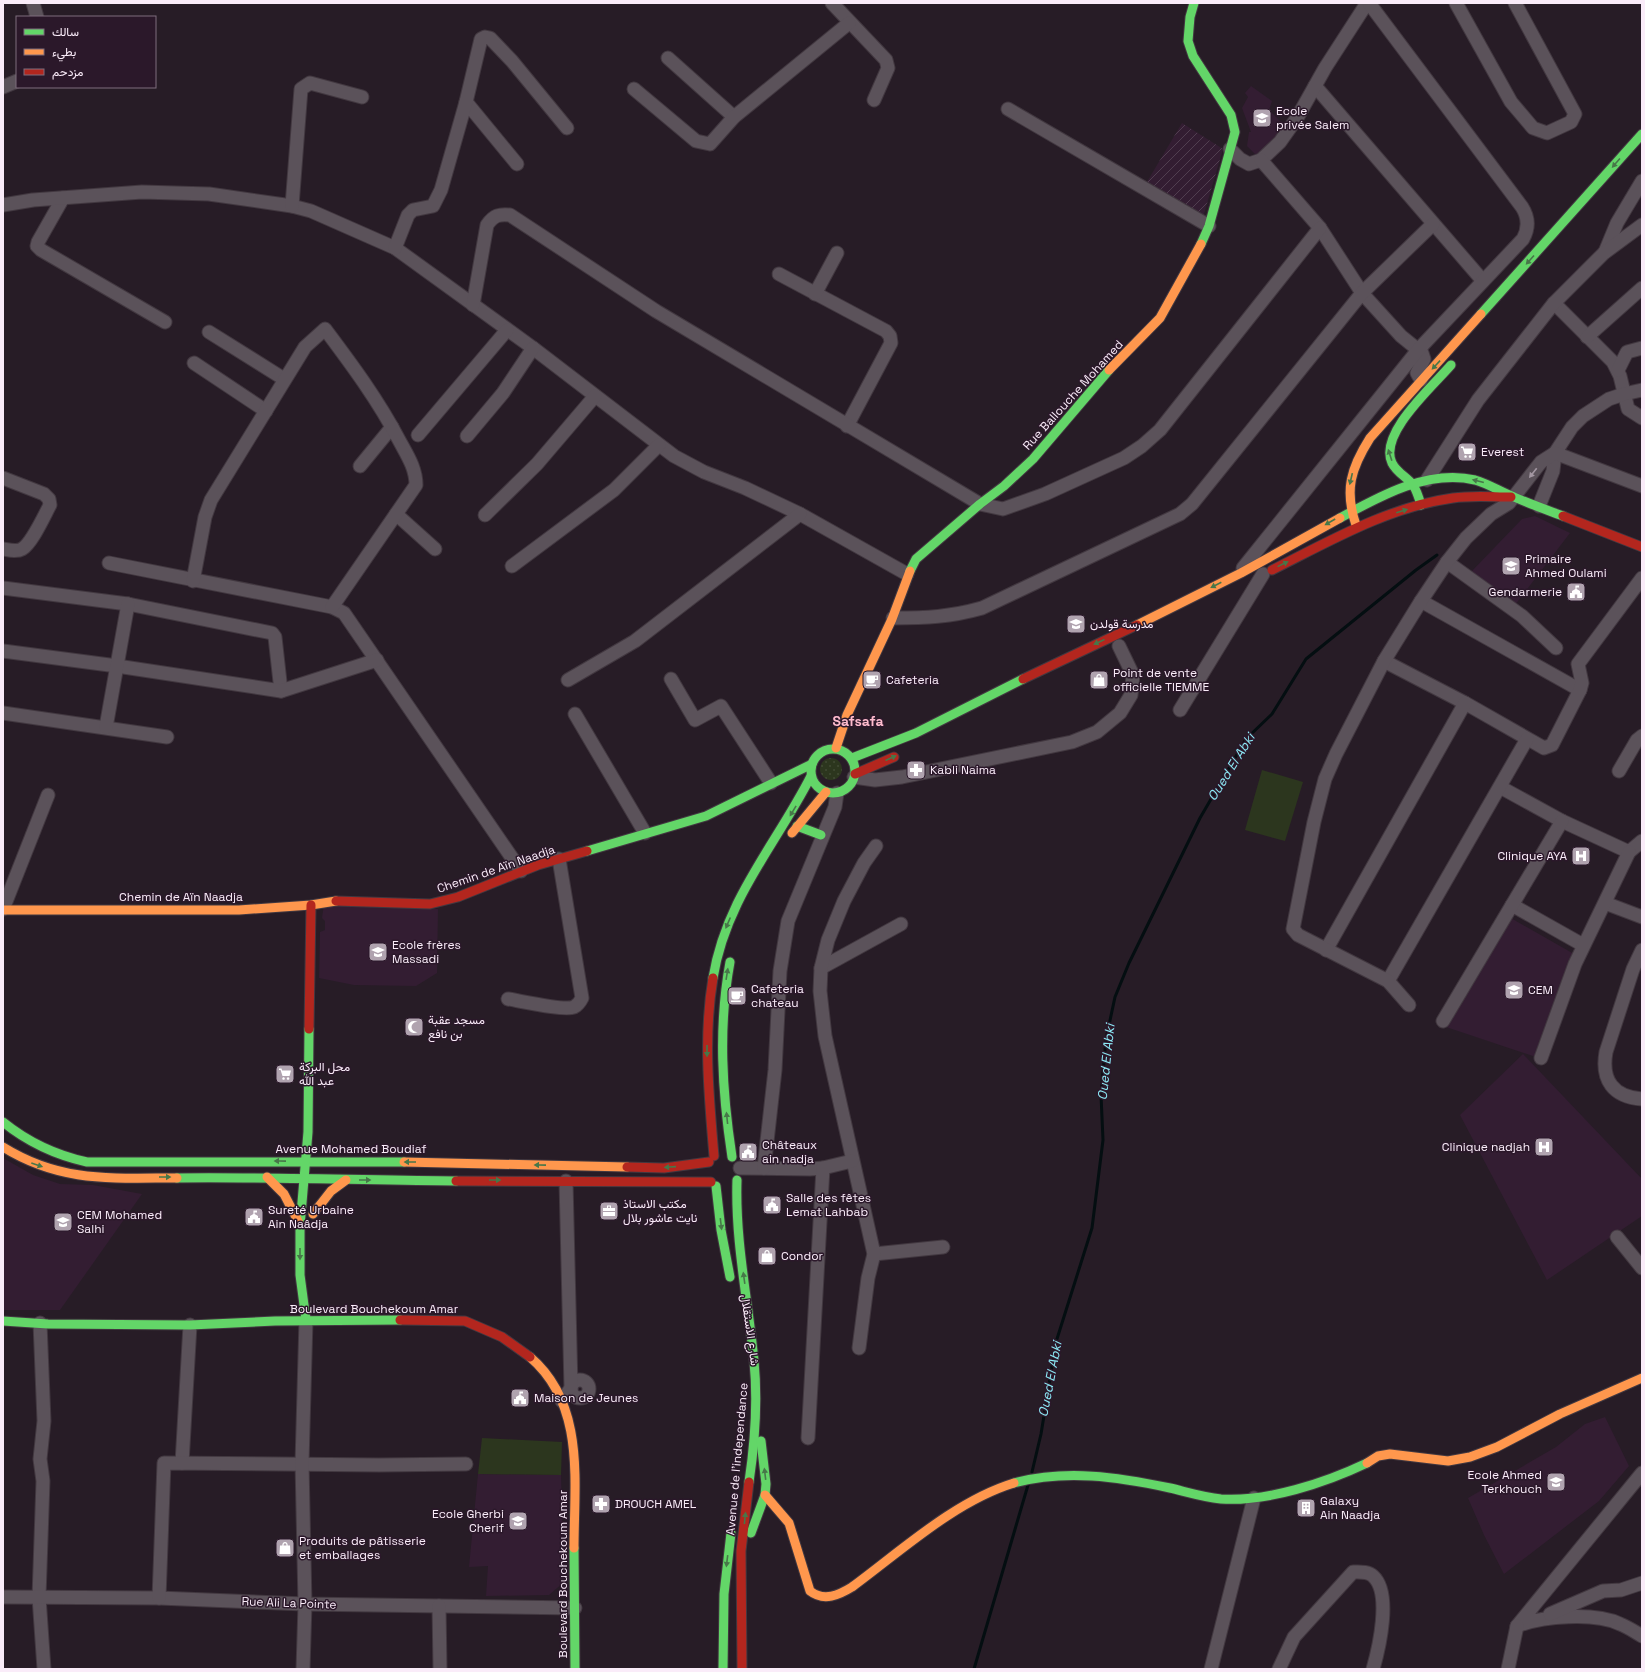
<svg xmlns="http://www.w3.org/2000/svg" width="1645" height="1672" font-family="'Space Grotesk',Vazirmatn,sans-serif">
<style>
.built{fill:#331d32}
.industrial{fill:url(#industrial-furrows)}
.grass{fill:url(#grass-dots)}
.pitch{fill:#2c361e}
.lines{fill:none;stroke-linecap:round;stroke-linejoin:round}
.stream{stroke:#040e11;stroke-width:3}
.street-casing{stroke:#423840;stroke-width:15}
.fast-casing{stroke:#423840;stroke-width:11}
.slow-casing{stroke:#423840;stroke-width:11}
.jam-casing{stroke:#423840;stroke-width:11}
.street{stroke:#5b525a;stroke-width:13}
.fast{stroke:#63d668;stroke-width:9}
.slow{stroke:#ff974d;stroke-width:9}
.jam{stroke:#b3261e;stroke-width:9}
.oneway{fill:#477749}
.oneway2{fill:#a397a2}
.labels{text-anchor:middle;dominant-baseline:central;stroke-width:3;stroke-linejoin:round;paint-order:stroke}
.poi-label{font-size:12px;fill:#faecf9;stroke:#2b182a;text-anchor:start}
.street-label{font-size:12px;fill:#faecf9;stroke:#2b182a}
.water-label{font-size:13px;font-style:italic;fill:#8decf7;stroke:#2b182a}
.quarter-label{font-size:14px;font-weight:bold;fill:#febccd;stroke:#2b182a}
</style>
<defs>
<pattern id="industrial-furrows" width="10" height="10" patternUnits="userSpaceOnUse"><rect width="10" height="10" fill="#331d32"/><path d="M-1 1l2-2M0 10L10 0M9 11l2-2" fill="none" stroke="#513e50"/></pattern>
<pattern id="grass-dots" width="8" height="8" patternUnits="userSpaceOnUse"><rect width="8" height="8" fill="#2c361e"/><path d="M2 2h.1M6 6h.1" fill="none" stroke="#414a34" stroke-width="1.8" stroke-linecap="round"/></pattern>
</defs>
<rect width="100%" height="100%" fill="#271c26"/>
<g class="built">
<polygon points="1251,86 1272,101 1269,110 1286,127 1257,156 1247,146 1249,132 1251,132 1242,108 1248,97 1245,93"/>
<polygon points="1535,516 1570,533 1515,605 1471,572 1522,519"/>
<polygon points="324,904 438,909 437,973 416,986 354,985 319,978 320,932 325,930 325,921 322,918"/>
<polygon points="1509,917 1574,954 1536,1057 1446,1027"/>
<polygon points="1523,1054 1642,1179 1642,1216 1547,1280 1460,1115"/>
<polygon points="3,1158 33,1175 60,1184 93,1185 142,1194 60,1310 3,1310"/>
<polygon points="1605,1417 1629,1466 1599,1501 1504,1574 1484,1535 1468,1498 1556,1447 1585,1424"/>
<polygon points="478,1474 561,1475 564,1582 549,1595 486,1596 488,1566 469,1567"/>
</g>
<polygon class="industrial" points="1182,123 1223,149 1203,217 1147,182"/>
<circle class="grass" cx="831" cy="769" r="11"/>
<g class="pitch">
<polygon points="1262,770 1303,782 1285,841 1245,830"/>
<polygon points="482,1438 562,1442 561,1475 478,1474"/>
</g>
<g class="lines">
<g class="stream">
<polyline points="1032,1472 1041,1434 1056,1342 1092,1228 1103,1140 1101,1095 1106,1039 1115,997 1129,963 1200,818 1246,739 1272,714 1306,659 1416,570 1437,555"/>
<polyline points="974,1669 1028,1485"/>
</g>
<g class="street-casing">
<g id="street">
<polyline points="33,3 37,17"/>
<polyline points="832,3 886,60 888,68 874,100"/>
<polyline points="1456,3 1511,102 1533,128 1547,133 1571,122 1575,114 1515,3"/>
<polyline points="668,58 734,117"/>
<polyline points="1315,86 1483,281"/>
<polyline points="3,87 17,81"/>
<polyline points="634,89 696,141 710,144 734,117 849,23"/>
<polyline points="466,102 517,164"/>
<polyline points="1008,109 1209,226"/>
<polyline points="1230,149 1240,159 1249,164 1261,160 1280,142 1297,118 1325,68 1367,3"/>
<polyline points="1261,160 1320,228 1362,293 1401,336 1422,353 1424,359 1417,373 1421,380"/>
<polyline points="63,198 38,242 37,246 41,250 165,322"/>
<polyline points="3,205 33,200 142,192 209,194 292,206 311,211 395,248 533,348 674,456 704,472 745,488 800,514 907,574"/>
<polyline points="292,206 301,89 310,83 362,97"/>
<polyline points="395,248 408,215 413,210 433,206 441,190 466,102 481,39 485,37 490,38 512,61 567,128"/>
<polyline points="1605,252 1617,223 1642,181"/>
<polyline points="779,274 886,331 890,336 891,343 847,426"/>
<polyline points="815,294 837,253"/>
<polyline points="1554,303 1613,362 1620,376 1628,409 1642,418"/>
<path d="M473,305L487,225C494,215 499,214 510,215L656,311L980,504L1003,509L1045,494L1124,458L1142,446L1160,430L1320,228"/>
<polyline points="209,332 284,379"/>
<polyline points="1587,337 1642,288"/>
<polyline points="194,363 266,411"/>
<polyline points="1618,370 1627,352 1642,348"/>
<polyline points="418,435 507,330"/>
<polyline points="467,436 503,393 533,348"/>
<polyline points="360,466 392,427"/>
<path d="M3,478L44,494L49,499L50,505C44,516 32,543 22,549C17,552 9,550 3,549"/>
<polyline points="1427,480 1478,400 1554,303 1604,253 1642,225"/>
<polyline points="1539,506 1553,471 1555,453 1572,427 1583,416 1609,399 1624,394 1642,390"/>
<polyline points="396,514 435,549"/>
<polyline points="485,515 537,464 595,396"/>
<polyline points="1447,562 1522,616 1556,648"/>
<polyline points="109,563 332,607 344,613 521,871"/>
<polyline points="512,566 614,490 659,445"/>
<path d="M1243,568L1418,350L1523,239C1529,228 1529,218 1522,207L1369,3"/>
<path d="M193,581L205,517L211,500L305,347L325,329C352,365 378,400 399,440C407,455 416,468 416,485L332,607"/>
<polyline points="3,588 128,604 272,633 275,637 281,691"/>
<polyline points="1421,601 1580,690"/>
<path d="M893,618C926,618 950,617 982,608L1180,514L1192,504L1362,293L1433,224"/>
<polyline points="3,651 117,666 281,691 377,660"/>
<polyline points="1384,661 1465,703 1544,748 1552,745 1580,690 1582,683 1578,664 1642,578"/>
<polyline points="671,679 695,720 721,706 771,783"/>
<polyline points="568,680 635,641 800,514"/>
<polyline points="1180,710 1263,574"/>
<polyline points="3,713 167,737"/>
<polyline points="575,714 645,833"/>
<polyline points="106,727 128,604"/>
<polyline points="1619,771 1637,740 1642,736"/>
<polyline points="854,777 875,780 902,777 1072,742 1097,732 1120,713 1131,695 1133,675 1119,646"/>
<polyline points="1500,787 1562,821 1629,852 1642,841"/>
<polyline points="1605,903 1642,917"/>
<polyline points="1512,905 1583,945"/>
<polyline points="3,909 48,795"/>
<polyline points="1326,950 1465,703"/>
<path d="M1642,950L1633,969L1606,1052C1601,1080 1613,1097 1642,1099"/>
<polyline points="821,968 901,924"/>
<polyline points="1388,981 1527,739"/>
<path d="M508,999C521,1001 564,1011 574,1007C578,1005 580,1002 582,998L559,859"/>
<polyline points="1409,1005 1388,981 1298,935 1293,929 1314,822 1325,779 1336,754 1384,661 1421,601 1447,562 1466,538 1491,514 1509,503 1541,462 1555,453 1642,486"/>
<polyline points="1443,1021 1562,821"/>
<polyline points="1541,1058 1575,964 1629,852"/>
<polyline points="740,1168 810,1169 823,1168"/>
<polyline points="764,1168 775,1070 780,971 788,921 835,807 837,793"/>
<polyline points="1617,1237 1642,1268"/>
<polyline points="874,1254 943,1247"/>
<polyline points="40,1323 44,1421 40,1459 43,1481 39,1597 44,1669"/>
<polyline points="859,1348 868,1278 874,1254 825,1036 820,991 821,968 828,940 844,901 864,863 876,846"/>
<circle cx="580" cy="1389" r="9"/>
<polyline points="562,1401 571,1388 566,1181"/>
<polyline points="808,1438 823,1168 852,1161"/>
<polyline points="182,1463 190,1325"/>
<path d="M1642,1473L1517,1626C1543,1616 1594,1612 1620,1624C1628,1627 1635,1632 1642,1636"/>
<polyline points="3,1597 159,1598 305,1604 575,1608"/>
<polyline points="159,1598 164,1463 379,1465 466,1464"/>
<polyline points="439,1606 440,1669"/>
<polyline points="1550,1614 1603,1591 1621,1590 1642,1583"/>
<polyline points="303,1669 305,1604 302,1463 306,1320"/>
<polyline points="1211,1669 1254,1498"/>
<path d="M1279,1669L1294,1637L1353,1572C1359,1572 1368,1571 1373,1576C1392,1593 1379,1648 1373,1669"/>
<polyline points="1508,1669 1517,1626"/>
</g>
</g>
<g class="fast-casing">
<g id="fast">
<polyline points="1194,3 1190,17 1188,41 1193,56 1231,115 1235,132 1209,226 1201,244"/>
<polyline points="1481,314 1642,134"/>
<path d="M1421,505C1419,498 1417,491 1413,485C1407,477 1397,473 1392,463C1378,434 1433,386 1451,365"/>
<path d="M1340,518C1380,496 1428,469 1475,480C1489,484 1501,492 1514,497C1530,504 1547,510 1563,516"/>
<polyline points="910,571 916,559 980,504 1004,486 1033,459 1109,370"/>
<circle cx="833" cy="771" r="22"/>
<polyline points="852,758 916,733 1023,679"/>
<polyline points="797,826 821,835"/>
<polyline points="587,851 706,816 812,764"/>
<path d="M730,962C718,1027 722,1091 732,1157"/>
<path d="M713,978C726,898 776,845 811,776"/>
<path d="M3,1122C29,1143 55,1155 87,1162H404"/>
<path d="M177,1178C270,1177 363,1180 456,1181"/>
<path d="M737,1180C735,1241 748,1300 754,1361C758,1402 755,1442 749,1482"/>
<polyline points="716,1186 721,1230 730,1277"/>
<polyline points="306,1320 300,1275 300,1226 308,1132 309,1029"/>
<polyline points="3,1321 48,1324 190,1325 275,1321 400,1320"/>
<path d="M1014,1483C1066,1469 1118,1477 1170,1488C1187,1492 1203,1497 1221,1499C1267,1502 1325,1483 1367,1463"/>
<polyline points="751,1533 765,1495 766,1484 761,1441"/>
<polyline points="574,1548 575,1669"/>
<polyline points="723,1669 724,1594 731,1533"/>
</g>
</g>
<g class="slow-casing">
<g id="slow">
<polyline points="1109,370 1160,318 1201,244"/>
<path d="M1356,525C1344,490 1351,468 1370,438L1481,314"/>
<polyline points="1137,625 1241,573 1340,518"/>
<polyline points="836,748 847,715 892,619 910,571"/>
<polyline points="792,833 826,792"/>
<polyline points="3,910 239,910 311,905 336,901"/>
<path d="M3,1147C61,1183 112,1178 177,1178"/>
<polyline points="404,1162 627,1167"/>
<polyline points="267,1177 284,1194 299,1223"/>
<polyline points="313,1214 331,1191 346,1180"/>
<path d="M530,1357C586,1405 574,1482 574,1548"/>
<polyline points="1367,1463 1378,1456 1390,1454 1448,1461 1470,1457 1497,1447 1560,1414 1642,1378"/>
<path d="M765,1495L789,1523L810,1591C824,1602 839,1595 852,1587C901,1551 955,1501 1014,1483"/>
</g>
</g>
<g class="jam-casing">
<g id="jam">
<polyline points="1563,516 1642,547"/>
<path d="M1272,570C1330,541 1388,507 1453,498C1472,495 1492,497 1511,497"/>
<polyline points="1023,679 1137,625"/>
<polyline points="855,774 894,757"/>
<polyline points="336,901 430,904 458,897 538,865 587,851"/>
<path d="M713,978C703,1037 709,1097 714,1156"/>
<polyline points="309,1029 311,905"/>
<polyline points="627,1167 664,1168 709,1162"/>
<polyline points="456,1181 711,1182"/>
<polyline points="400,1320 465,1321 502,1337 530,1357"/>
<polyline points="742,1669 741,1551 749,1482"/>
</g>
</g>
<use href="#street" class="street"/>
<use href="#fast" class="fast"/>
<use href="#slow" class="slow"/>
<use href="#jam" class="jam"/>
</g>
<defs><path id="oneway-solid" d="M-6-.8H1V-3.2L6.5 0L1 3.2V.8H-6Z"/></defs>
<g class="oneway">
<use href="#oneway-solid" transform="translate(1616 163) rotate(131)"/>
<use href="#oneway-solid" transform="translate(1530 260) rotate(132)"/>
<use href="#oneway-solid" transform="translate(1436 365) rotate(133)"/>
<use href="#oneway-solid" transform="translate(1390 455) rotate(-108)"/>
<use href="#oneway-solid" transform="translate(1351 479) rotate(103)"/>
<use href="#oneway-solid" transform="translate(1478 481) rotate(-166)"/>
<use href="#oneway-solid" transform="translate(1402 511) rotate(-17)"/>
<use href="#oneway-solid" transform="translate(1330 522) rotate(150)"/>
<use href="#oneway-solid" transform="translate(1283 564) rotate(-26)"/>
<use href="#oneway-solid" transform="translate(1216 585) rotate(153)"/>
<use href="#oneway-solid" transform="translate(1099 642) rotate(156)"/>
<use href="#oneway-solid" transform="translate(891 758) rotate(-24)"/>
<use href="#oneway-solid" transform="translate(793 811) rotate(121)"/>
<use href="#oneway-solid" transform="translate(728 923) rotate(113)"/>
<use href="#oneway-solid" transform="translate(727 974) rotate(-81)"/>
<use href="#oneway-solid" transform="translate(707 1051) rotate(90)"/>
<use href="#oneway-solid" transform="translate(727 1118) rotate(-96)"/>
<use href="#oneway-solid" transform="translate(280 1161) rotate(-179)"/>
<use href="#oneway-solid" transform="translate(410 1162) rotate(-180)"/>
<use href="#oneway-solid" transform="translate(37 1165) rotate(19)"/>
<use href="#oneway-solid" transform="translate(540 1165) rotate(-179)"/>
<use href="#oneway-solid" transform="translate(670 1167) rotate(176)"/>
<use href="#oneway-solid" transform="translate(165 1177)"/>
<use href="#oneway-solid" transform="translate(365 1180)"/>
<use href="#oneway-solid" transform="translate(495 1180)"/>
<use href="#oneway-solid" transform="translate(721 1224) rotate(83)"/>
<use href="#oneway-solid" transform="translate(300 1254) rotate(90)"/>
<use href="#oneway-solid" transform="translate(744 1278) rotate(-98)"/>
<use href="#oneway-solid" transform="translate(765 1474) rotate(-97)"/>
<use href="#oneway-solid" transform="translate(745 1518) rotate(-84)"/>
<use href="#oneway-solid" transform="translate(727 1561) rotate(97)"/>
</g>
<use class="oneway2" href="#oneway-solid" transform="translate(1533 473) rotate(128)"/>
<defs>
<g id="school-square" transform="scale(1)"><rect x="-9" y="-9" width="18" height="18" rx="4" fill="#b0a3af" stroke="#2b182a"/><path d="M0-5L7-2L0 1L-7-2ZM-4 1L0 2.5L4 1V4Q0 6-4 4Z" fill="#fff"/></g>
<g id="supermarket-square" transform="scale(1)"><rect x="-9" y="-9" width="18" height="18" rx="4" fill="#b0a3af" stroke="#2b182a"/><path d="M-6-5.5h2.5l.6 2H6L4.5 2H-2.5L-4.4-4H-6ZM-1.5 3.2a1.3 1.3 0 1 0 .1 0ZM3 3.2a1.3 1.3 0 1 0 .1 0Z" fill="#fff"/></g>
<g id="civic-square" transform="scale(1)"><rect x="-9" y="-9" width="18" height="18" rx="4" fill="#b0a3af" stroke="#2b182a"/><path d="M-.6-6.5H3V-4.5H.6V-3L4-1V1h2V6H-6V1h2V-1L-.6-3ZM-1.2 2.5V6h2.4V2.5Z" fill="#fff"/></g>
<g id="cafe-square" transform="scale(1)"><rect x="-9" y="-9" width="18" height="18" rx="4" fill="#b0a3af" stroke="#2b182a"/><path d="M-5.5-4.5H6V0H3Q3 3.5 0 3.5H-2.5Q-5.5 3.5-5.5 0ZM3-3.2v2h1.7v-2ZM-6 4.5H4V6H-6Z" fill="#fff"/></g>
<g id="shop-square" transform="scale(1)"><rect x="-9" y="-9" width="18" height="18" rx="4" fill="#b0a3af" stroke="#2b182a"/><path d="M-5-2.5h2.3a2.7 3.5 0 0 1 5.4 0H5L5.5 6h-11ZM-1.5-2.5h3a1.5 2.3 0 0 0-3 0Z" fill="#fff"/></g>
<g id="pharmacy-square" transform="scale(1)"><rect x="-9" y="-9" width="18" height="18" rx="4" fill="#b0a3af" stroke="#2b182a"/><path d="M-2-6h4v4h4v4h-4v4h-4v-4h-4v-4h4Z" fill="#fff"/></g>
<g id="hospital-square" transform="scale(1)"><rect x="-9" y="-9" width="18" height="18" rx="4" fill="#b0a3af" stroke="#2b182a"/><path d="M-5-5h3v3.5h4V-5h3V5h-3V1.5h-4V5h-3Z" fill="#fff"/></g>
<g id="mosque-square" transform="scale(1)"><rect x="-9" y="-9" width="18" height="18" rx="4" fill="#b0a3af" stroke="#2b182a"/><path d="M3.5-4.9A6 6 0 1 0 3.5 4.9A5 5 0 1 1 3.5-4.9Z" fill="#fff"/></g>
<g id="office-square" transform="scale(1)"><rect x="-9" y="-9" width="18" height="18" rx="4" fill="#b0a3af" stroke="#2b182a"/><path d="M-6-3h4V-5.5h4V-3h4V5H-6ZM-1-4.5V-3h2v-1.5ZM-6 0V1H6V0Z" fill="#fff"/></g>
<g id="building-square" transform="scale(1)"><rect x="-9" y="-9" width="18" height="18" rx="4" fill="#b0a3af" stroke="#2b182a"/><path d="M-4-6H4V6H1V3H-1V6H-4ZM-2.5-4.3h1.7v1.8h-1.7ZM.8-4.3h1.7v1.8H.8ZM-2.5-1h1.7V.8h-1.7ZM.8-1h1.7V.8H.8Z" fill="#fff"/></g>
</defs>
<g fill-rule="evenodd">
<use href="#school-square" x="1262" y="118"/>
<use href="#supermarket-square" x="1467" y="452"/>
<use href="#school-square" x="1511" y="566"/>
<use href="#civic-square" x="1576" y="592"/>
<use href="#school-square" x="1076" y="624"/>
<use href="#cafe-square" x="872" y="680"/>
<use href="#shop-square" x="1099" y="680"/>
<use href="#pharmacy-square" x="916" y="770"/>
<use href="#hospital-square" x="1581" y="856"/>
<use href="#school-square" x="378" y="952"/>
<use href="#school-square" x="1514" y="990"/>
<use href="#cafe-square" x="737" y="996"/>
<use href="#mosque-square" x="414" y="1027"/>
<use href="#supermarket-square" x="285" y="1074"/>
<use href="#hospital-square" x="1544" y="1147"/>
<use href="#civic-square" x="748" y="1152"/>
<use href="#civic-square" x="772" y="1205"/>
<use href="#office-square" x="609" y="1211"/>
<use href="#civic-square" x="254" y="1217"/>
<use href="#school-square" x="63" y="1222"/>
<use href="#shop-square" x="767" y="1256"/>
<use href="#civic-square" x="520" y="1398"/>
<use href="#school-square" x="1556" y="1482"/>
<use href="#pharmacy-square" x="601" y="1504"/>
<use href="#building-square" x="1306" y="1508"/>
<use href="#school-square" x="518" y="1521"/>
<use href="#shop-square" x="285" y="1548"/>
</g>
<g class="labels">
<g class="poi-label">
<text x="1276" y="111">Ecole<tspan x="1276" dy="14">privée Salem</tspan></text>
<text x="1481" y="452">Everest</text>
<text x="1525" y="559">Primaire<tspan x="1525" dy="14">Ahmed Oulami</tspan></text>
<text x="1562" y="592" text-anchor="end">Gendarmerie</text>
<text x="1090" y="624">مدرسة قولدن</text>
<text x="1113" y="673">Point de vente<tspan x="1113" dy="14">officielle TIEMME</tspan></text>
<text x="886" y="680">Cafeteria</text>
<text x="930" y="770">Kabli Naima</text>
<text x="1567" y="856" text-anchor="end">Clinique AYA</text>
<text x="392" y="945">Ecole frères<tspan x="392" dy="14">Massadi</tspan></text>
<text x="751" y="989">Cafeteria<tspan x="751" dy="14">chateau</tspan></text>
<text x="1528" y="990">CEM</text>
<text x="428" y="1020">مسجد عقبة<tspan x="428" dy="14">بن نافع</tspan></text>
<text x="299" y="1067">محل البركة<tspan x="299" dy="14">عبد الله</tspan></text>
<text x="762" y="1145">Châteaux<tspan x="762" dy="14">ain nadja</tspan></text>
<text x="1530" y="1147" text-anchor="end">Clinique nadjah</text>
<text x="786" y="1198">Salle des fêtes<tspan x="786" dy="14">Lemat Lahbab</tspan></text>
<text x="623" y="1204">مكتب الاستاذ<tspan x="623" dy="14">نايت عاشور بلال</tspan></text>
<text x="268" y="1210">Sureté Urbaine<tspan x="268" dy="14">Ain Naâdja</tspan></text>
<text x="77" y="1215">CEM Mohamed<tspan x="77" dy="14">Salhi</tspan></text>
<text x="781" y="1256">Condor</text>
<text x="534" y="1398">Maison de Jeunes</text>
<text x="1542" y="1475" text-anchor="end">Ecole Ahmed<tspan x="1542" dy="14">Terkhouch</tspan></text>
<text x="1320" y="1501">Galaxy<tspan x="1320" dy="14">Ain Naadja</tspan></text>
<text x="615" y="1504">DROUCH AMEL</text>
<text x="504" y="1514" text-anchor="end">Ecole Gherbi<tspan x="504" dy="14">Cherif</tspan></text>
<text x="299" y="1541">Produits de pâtisserie<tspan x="299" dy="14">et emballages</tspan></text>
</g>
<g class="street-label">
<text transform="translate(1073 395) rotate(-48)">Rue Ballouche Mohamed</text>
<text transform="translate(496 869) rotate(-19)">Chemin de Aïn Naadja</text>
<text x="181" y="897">Chemin de Aïn Naadja</text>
<text x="351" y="1149">Avenue Mohamed Boudiaf</text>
<text x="374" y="1309">Boulevard Bouchekoum Amar</text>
<text transform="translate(750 1330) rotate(82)">شارع الاستقلال</text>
<text transform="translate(737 1459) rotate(-85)">Avenue de l'independance</text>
<text transform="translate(563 1574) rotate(-90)">Boulevard Bouchekoum Amar</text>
<text transform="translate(289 1603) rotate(2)">Rue Ali La Pointe</text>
</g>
<g class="water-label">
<text transform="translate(1231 767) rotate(-58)">Oued El Abki</text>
<text transform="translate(1106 1062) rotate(-84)">Oued El Abki</text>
<text transform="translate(1050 1379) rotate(-79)">Oued El Abki</text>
</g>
<g class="quarter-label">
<text x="858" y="721">Safsafa</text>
</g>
</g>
<rect width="1645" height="1672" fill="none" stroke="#faecf9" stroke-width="8"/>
<rect x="16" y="16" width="140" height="72" fill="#2b182a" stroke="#7e6d7d"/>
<rect x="24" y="29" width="20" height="6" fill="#63d668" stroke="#7e6d7d"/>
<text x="52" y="36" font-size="12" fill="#faecf9">سالك</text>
<rect x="24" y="49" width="20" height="6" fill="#ff974d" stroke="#7e6d7d"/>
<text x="52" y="56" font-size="12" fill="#faecf9">بطيء</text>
<rect x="24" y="69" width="20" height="6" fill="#b3261e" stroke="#7e6d7d"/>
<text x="52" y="76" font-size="12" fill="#faecf9">مزدحم</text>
</svg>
